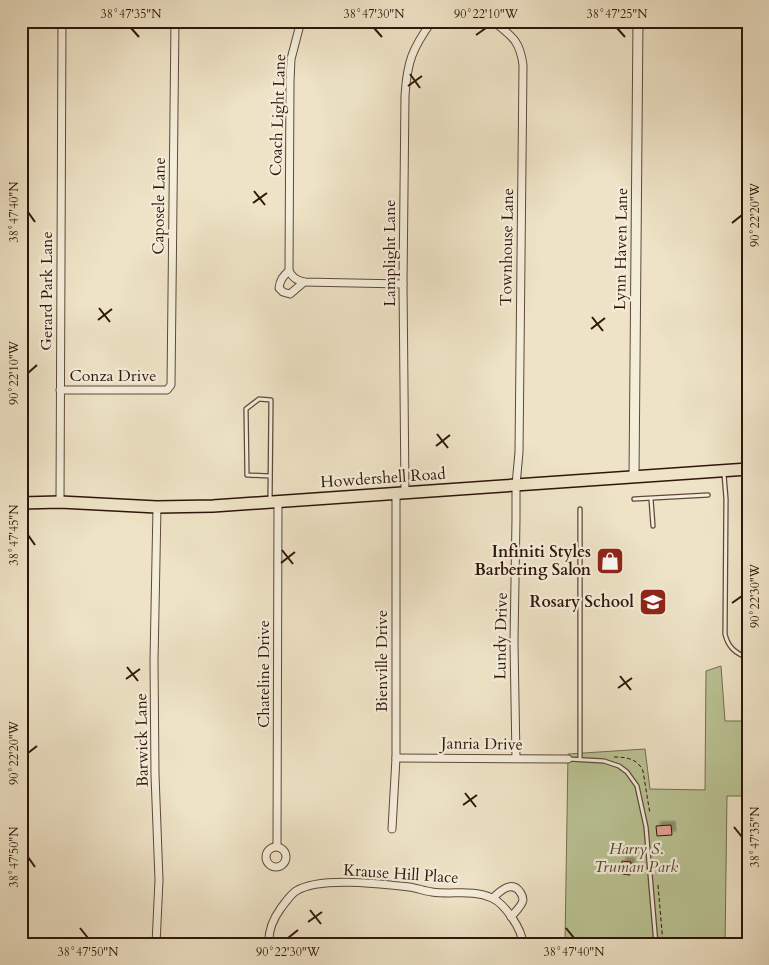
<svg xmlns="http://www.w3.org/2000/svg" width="769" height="965" font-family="Cardo,serif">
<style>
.green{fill:#bac394;stroke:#746c50}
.building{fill:#e4a596;stroke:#2f150b;filter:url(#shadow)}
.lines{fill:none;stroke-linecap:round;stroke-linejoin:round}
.service-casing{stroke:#5f483a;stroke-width:5.5}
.minor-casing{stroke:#5f483a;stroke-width:9}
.tertiary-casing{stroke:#5f483a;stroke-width:11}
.primary-casing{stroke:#2f150b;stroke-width:14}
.path{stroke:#2f150b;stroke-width:1;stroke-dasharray:4 2.5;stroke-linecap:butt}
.service{stroke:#f4edda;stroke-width:3}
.minor{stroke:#f4edda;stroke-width:7}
.tertiary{stroke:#f4edda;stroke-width:9}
.primary{stroke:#eee3c6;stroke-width:11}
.ticks{fill:none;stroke:#2f150b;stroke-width:2}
.labels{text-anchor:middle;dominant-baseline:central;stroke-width:4.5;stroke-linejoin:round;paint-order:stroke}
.street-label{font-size:16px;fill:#2f150b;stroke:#f4edda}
.poi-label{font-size:16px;font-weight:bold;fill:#2f150b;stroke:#f4edda;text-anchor:end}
.park-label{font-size:16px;font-style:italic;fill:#594934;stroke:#f4edda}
.neatline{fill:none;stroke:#2f150b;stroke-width:2}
.ticks-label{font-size:12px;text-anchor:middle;fill:#2f150b}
</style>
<defs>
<filter id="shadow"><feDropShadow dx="4" dy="-4" stdDeviation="1" flood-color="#0004"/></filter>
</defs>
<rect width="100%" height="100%" fill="#eee3c6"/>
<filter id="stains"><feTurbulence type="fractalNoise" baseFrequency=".004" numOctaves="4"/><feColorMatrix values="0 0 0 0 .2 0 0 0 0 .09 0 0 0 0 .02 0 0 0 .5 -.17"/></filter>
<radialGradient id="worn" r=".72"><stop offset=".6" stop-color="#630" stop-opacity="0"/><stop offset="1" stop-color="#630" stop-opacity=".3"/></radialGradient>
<polygon class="green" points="721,666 725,721 748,721 748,796 727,796 725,944 565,944 568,754 645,749 650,789 705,790 706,671"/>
<g class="building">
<polygon points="671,825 672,835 657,836 656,826"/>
<polygon points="622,861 631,862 630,875 622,874"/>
</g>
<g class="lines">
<g class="service-casing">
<g id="service">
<path d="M724,474L726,499L725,634C728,647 735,653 748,658"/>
<polyline points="634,499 708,495"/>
<polyline points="651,499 653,526"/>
<polyline points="270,500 271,400 259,399 246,409 247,475 270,476"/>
<polyline points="568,759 604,761 619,766 627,772 637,786 646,827 656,944"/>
<polyline points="580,759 580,509"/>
</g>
</g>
<g class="minor-casing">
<g id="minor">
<path d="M301,21L291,59L290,81L289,271C293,278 296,280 304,282L403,284"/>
<path d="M493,21C512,36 520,41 523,65L519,452L516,485V519L514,642L516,758"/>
<path d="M289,271C283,276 280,280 279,288L283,292L290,294L304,282"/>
<polyline points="748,383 748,453"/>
<polyline points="60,390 167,390 171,385 175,21"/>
<path d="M405,492L403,284L405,96C407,62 412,49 432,21"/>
<polyline points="60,502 62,21"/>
<polyline points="396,758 568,759"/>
<polyline points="392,829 396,758 396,493"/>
<polyline points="277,846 278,502"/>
<circle cx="276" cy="857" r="10"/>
<path d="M493,898C500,891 512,880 520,892C522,895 523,896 523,900C522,906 515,912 511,917"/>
<polyline points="156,944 159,880 155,775 154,661 157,507"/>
<path d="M269,944C268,931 273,919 281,908C285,903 290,895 296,891C319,876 382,884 409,887C417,888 424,891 432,892C453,895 472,889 492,898C505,904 522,929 523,944"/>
</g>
</g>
<g class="tertiary-casing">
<polyline id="tertiary" points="634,477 638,21"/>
</g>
<g class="primary-casing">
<polyline id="primary" points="21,503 60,502 157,507 213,506 748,469"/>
</g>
<g class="path">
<path d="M614,757C627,757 638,759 643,771L650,814"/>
<polyline points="658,885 663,944"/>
</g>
<use href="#service" class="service"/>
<use href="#minor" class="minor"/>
<use href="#tertiary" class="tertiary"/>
<use href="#primary" class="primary"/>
</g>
<path class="ticks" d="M131,28L139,37M374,28L382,37M617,28L625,37M476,35L486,28M410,74L420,88M408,86L422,76M254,191L265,205M253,203L267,193M28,212L35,222M732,223L742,215M99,308L110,322M592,317L603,331M98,320L112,309M591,329L605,318M28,373L37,365M437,434L448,448M436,446L450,435M28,535L35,545M282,550L293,564M281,563L295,552M732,603L742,596M127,667L138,681M620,676L631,690M126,679L140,669M618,688L632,678M28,753L37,746M465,793L476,807M463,805L477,795M734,827L742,837M28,857L35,867M310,910L321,924M308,922L322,912M80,928L88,938M566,928L574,938M288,938L298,930"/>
<defs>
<g id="shop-square" transform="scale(1.4375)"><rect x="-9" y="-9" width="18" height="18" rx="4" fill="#8f2418" stroke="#f4edda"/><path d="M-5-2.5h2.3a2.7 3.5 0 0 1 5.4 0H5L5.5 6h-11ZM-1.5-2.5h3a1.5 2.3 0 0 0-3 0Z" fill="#fff"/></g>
<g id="school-square" transform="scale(1.4375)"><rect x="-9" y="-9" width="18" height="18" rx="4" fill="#8f2418" stroke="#f4edda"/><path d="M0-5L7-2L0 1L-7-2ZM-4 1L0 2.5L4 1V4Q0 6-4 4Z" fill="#fff"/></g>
</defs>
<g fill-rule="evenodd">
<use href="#shop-square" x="610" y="561"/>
<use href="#school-square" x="653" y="602"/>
</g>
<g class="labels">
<g class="street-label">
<text transform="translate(278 115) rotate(-88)">Coach Light Lane</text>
<text transform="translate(159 206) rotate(-89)">Caposele Lane</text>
<text transform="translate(507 247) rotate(-89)">Townhouse Lane</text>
<text transform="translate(621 249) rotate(-89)">Lynn Haven Lane</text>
<text transform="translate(390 253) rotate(-90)">Lamplight Lane</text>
<text transform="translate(47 291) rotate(-90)">Gerard Park Lane</text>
<text x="113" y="376">Conza Drive</text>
<text transform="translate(383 478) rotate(-4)">Howdershell Road</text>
<text transform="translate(501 636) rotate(-89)">Lundy Drive</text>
<text transform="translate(382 661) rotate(-90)">Bienville Drive</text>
<text transform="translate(264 674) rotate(-90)">Chateline Drive</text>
<text transform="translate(142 740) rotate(-91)">Barwick Lane</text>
<text transform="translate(482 744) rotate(1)">Janria Drive</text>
<text transform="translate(401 874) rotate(4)">Krause Hill Place</text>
</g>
<g class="poi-label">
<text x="591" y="552">Infiniti Styles<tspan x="591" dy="18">Barbering Salon</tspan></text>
<text x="634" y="602">Rosary School</text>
</g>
<g class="park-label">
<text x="636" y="849">Harry S.<tspan x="636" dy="18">Truman Park</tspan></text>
</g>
</g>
<rect width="769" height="965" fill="none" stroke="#eee3c6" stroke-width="55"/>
<rect x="28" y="28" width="714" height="910" class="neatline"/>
<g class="ticks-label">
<text x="131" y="18">38°47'35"N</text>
<text x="374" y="18">38°47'30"N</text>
<text x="486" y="18">90°22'10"W</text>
<text x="617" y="18">38°47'25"N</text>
<text transform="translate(14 212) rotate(-90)" y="4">38°47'40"N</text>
<text transform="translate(755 215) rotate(-90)" y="4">90°22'20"W</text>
<text transform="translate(14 373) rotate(-90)" y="4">90°22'10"W</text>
<text transform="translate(14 535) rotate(-90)" y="4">38°47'45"N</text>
<text transform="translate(755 596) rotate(-90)" y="4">90°22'30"W</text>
<text transform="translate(14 753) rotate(-90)" y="4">90°22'20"W</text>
<text transform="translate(755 837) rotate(-90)" y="4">38°47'35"N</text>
<text transform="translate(14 857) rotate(-90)" y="4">38°47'50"N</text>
<text x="88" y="956">38°47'50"N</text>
<text x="288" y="956">90°22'30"W</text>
<text x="574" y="956">38°47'40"N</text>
</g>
<rect width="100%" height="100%" filter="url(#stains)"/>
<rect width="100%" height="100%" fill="url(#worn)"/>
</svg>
